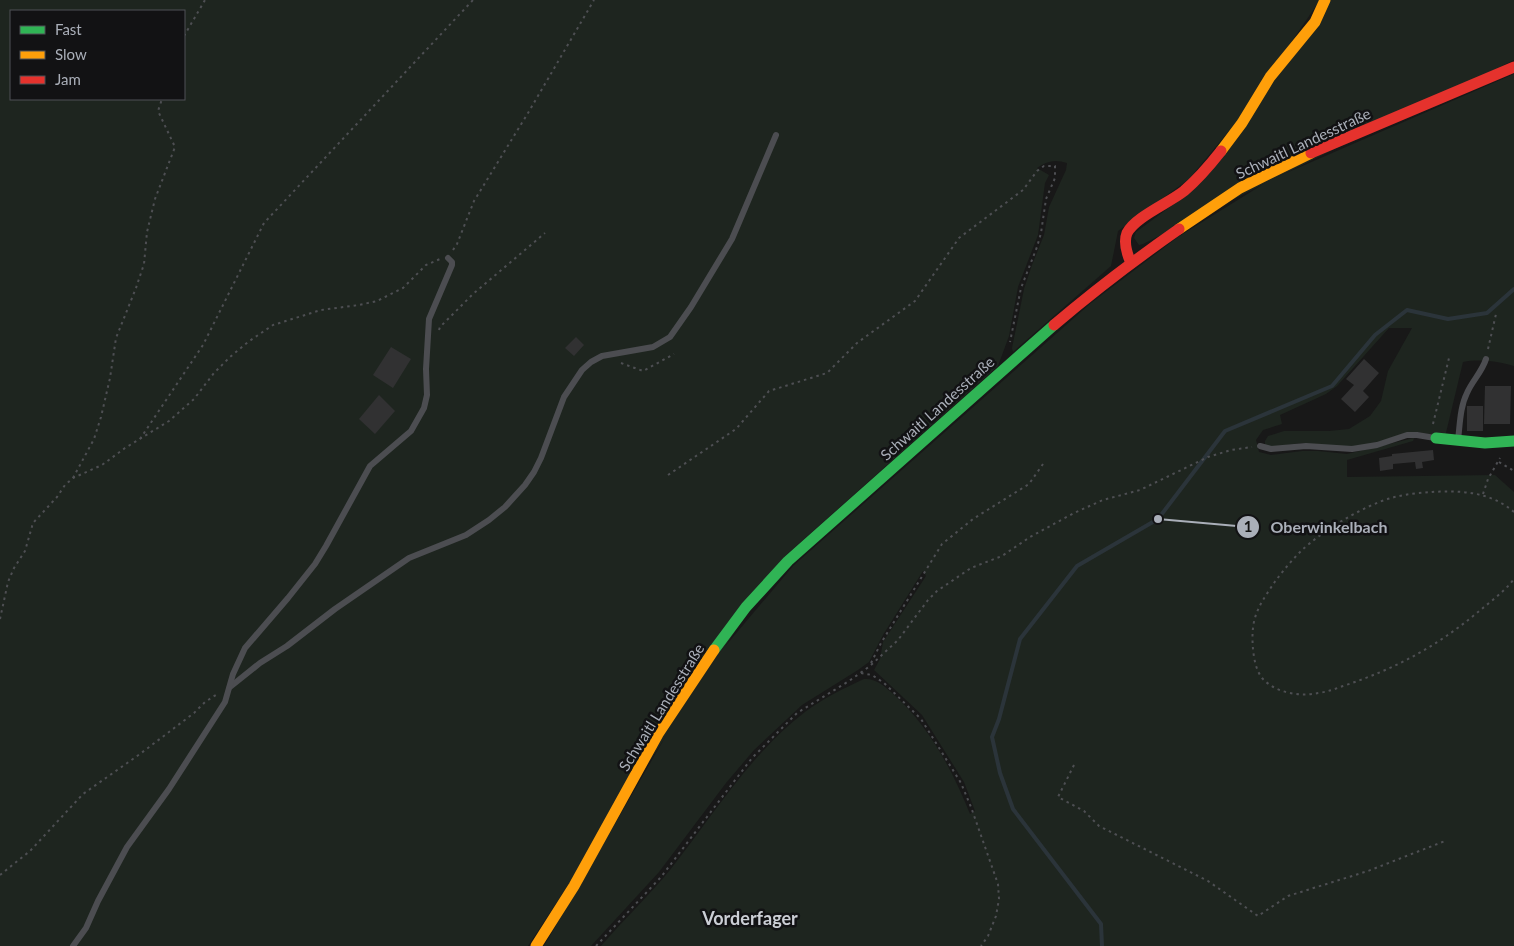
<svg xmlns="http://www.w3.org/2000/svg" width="1514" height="946" font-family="Lato,sans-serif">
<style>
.green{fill:#1e251f;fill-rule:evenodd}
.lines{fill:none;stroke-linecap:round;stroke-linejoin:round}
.stream{stroke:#2b343a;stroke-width:4}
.building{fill:#313132}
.path{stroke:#4e4f53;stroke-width:2;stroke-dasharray:2.5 4;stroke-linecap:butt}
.lane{stroke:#4c4d51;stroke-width:6}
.fast{stroke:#30b455;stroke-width:11}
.slow{stroke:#ff9f0a;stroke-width:11}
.jam{stroke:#e5322d;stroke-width:11}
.labels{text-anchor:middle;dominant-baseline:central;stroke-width:5;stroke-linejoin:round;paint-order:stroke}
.street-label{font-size:15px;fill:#aaafb9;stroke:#121214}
.quarter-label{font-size:18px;font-weight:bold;fill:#cbced5;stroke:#121214}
.leader{fill:none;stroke:#aaafb9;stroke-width:2}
.callout-dot{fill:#aaafb9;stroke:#121214;stroke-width:2}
.mark-label{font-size:15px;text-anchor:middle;font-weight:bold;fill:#111}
.callout-label{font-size:16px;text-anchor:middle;font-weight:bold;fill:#aaafb9;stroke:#121214;stroke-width:5;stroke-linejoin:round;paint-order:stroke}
</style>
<rect width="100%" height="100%" fill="#181818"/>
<g class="green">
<path d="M0,0H1320L1238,120L1189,179L1118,231L1111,266L1013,352L1012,348L1024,289L1032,265L1044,235L1049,207L1066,170L1067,163C1055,159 1047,161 1037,168L1049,175L1045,183L1038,235L1018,287L1009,336L998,366L784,557L528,946H0ZM11,11H184V99H11Z"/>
<polygon points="1330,0 1514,0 1514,60 1143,244 1139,245 1134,238 1136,232 1178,201"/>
<path d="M1514,74V366C1498,361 1479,359 1463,362L1445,437L1417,432L1366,445L1341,447L1302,443L1270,447L1265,445V441L1268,436L1284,431H1329L1349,429L1370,416L1381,401L1388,371L1412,328H1389L1337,386L1326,394L1280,415L1282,424L1263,430L1256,440L1259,452L1271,455L1302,451H1318L1347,454L1414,438L1413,441L1347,460V477L1495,475L1514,492V946H601C623,920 648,897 670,870C713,816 749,755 805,712C822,699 844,688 864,679C875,678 883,685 891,692C928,724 952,769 970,814L975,811L964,782L922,715L874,670L880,659L883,642L926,576L923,571L883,635L869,662L858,670L802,705L754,750L726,783L659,872L591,946H544L674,722L722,650L793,566L1091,303L1178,237L1270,180Z"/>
</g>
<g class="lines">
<polyline class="stream" points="1102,946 1101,924 1013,809 1000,773 992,737 999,719 1020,639 1077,566 1158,519 1225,431 1332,386 1375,335 1407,310 1448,319 1487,313 1514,289"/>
</g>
<g class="building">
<polygon points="576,337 584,345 574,356 565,348"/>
<polygon points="391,347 411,359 393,388 373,375"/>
<polygon points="1364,359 1379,373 1363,391 1369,397 1355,412 1341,399 1354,385 1346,379"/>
<polygon points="1485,386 1511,386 1510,424 1484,424"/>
<polygon points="379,395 395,411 375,434 359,419"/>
<rect x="1467" y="406" width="16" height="25"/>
<polygon points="1433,450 1434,460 1422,462 1423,468 1416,469 1415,462 1393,464 1393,469 1380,471 1379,458 1392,456 1392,454"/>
</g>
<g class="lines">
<g class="path">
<polyline points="184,36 205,0"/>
<polyline points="453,250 457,244 474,201 528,113 594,0"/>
<polyline points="439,330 440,327 473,294 545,233"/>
<polyline points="1488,349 1496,314"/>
<polyline points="621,363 643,371 674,354"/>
<polyline points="1433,424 1449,358"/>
<polyline points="140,439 203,345 264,223 473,0"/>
<polyline points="1499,462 1514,471"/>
<polyline points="668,475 736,429 769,391 827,373 857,343 915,301 959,238 1023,190 1037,171 1044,166 1055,166 1055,178 1046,199 1041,233 1037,247 1021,288 1010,342"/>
<polyline points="73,478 94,439 101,417 110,378 116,338 136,288 144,264 147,232 155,199 175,147 158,111 162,99"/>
<polyline points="1483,494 1488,479 1500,458"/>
<path d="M1514,512C1491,492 1461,490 1432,492C1419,493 1405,494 1391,498C1363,506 1322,531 1301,551C1291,561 1282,572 1274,583C1268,592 1261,602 1257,612C1252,624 1252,637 1253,649C1254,659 1256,670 1262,678C1275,693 1300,697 1318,693C1327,692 1335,689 1343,686C1395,669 1436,647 1478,612C1490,602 1504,592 1514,579"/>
<polyline points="0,619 8,582 14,568 25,551 33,523 57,497 65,485 73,478 102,465 125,448 169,421 194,399 214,373 230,357 248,342 273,325 321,310 359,305 377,301 403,288 426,265 440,259"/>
<polyline points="871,663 881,643 942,544 973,519 1029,484 1043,464"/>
<polyline points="861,673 872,675 884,683 921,719 961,783 971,807 998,884 999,899 996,916 988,936 981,946"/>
<polyline points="1074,765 1058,797 1084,811 1099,826 1208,881 1258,916 1288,896 1368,871 1445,841"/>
<polyline points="0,875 30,851 83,794 140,754 194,713 205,702 219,693"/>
<polyline points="596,946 661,877 752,758 797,713 849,681 870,666 898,640 928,600 937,591 971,568 1002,556 1030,537 1074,513 1103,500 1140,490 1208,457 1231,450 1252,447"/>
</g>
<g class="lane">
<path d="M1458,440C1460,424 1460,407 1467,393C1472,381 1482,372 1486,359"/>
<polyline points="1260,446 1271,449 1306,446 1352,449 1377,445 1407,435 1417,435 1435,438"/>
<polyline points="230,687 260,663 287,646 335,609 409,558 466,535 489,520 505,507 525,485 534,472 541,458 564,397 582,370 591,362 602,356 653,347 670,337 691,307 732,239 776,135"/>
<polyline points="73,946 86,928 98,901 127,847 169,789 225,702 233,674 245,648 288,598 315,564 326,546 370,466 411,431 424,408 427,395 426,369 429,319 452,265 452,262 448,258"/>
</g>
<g class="fast">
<polyline points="1436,438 1485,443 1514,441"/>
<polyline points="714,650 746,607 788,561 1054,325"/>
</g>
<g class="slow">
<polyline points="1221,151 1242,123 1270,77 1315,22 1325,0"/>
<polyline points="1179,229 1240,188 1311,153"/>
<polyline points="536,946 574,886 658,734 714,650"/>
</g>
<g class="jam">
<polyline points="1311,153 1514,67"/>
<path d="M1131,263C1127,254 1123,243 1127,233C1135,217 1169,203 1184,191C1198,179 1210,165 1221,151"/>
<path d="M1054,325C1094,291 1136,259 1179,229"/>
</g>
</g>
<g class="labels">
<g class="street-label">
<text transform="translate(1303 143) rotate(-25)">Schwaitl Landesstraße</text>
<text transform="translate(937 408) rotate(-42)">Schwaitl Landesstraße</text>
<text transform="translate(661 707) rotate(-58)">Schwaitl Landesstraße</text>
</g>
<g class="quarter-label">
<text x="750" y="918">Vorderfager</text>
</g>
</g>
<path class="leader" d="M1158 519L1248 527"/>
<g class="callout-dot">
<circle cx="1158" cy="519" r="5"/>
<circle cx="1248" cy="527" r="12"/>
</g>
<g class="mark-label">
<text x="1248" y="532">1</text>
</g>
<g class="callout-label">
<text x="1329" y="533">Oberwinkelbach</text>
</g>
<rect x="10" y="10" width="175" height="90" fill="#121214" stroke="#4f5156"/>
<rect x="20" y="26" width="25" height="8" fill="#30b455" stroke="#4f5156"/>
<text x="55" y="35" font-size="15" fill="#aaafb9">Fast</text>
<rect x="20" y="51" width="25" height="8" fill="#ff9f0a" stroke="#4f5156"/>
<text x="55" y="60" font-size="15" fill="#aaafb9">Slow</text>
<rect x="20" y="76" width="25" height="8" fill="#e5322d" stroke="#4f5156"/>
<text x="55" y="85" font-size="15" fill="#aaafb9">Jam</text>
</svg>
